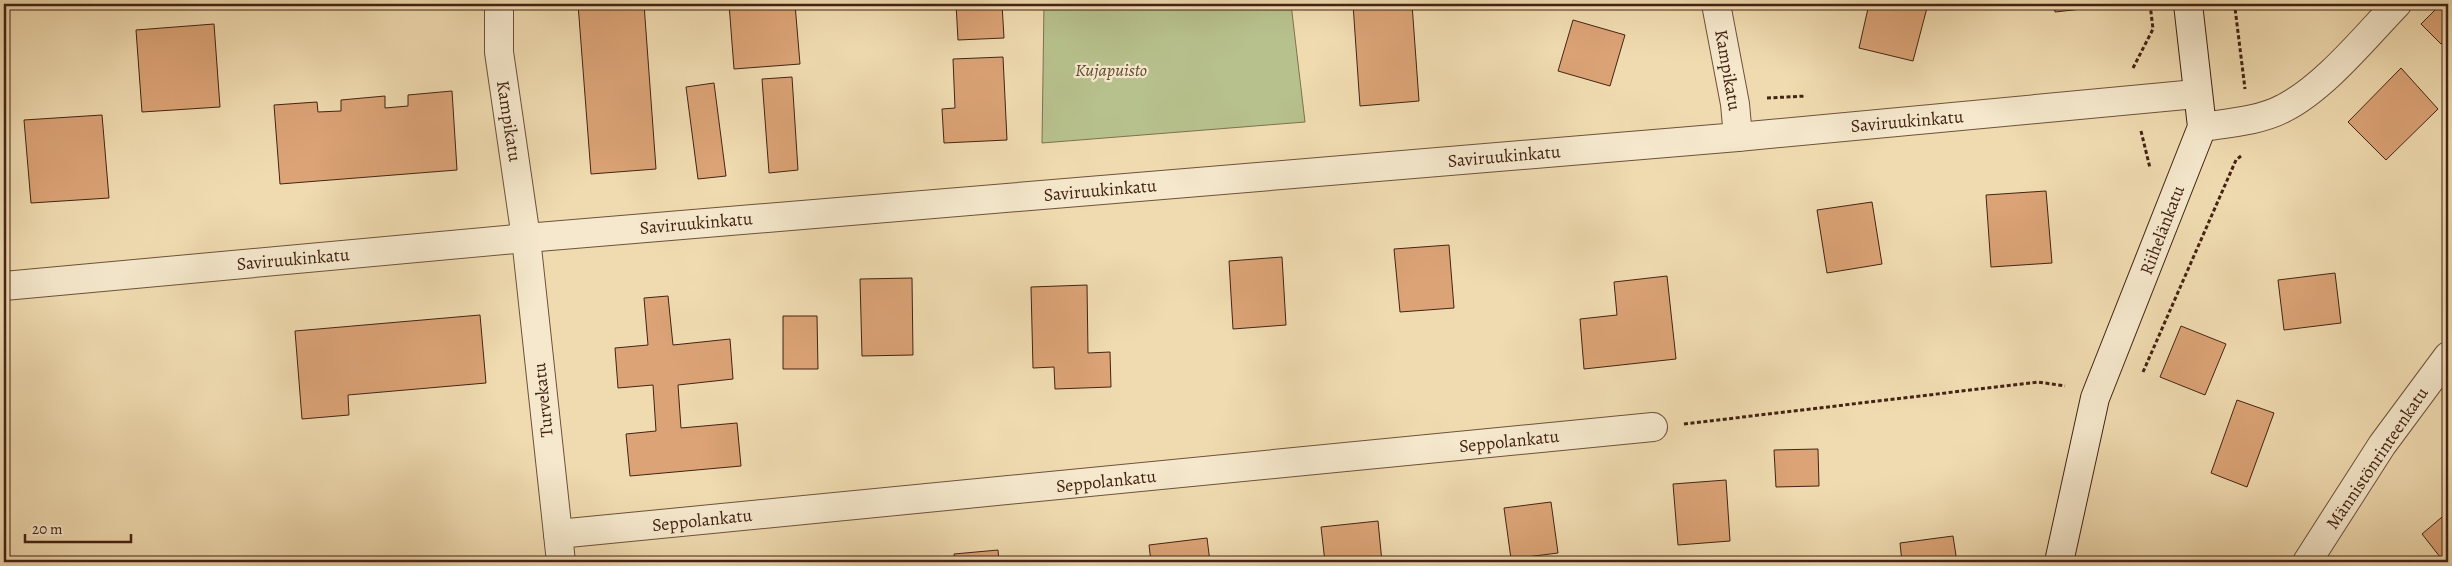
<svg xmlns="http://www.w3.org/2000/svg" width="2452" height="566" font-family="Alegreya,serif">
<style>
.green{fill:#b7c18d;stroke:#7d7250}
.building{fill:#dba376;stroke:#432314}
.lines{fill:none;stroke-linecap:round;stroke-linejoin:round}
.street-casing{stroke:#6e513b;stroke-width:30}
.secondary-casing{stroke:#432314;stroke-width:30}
.path{stroke:#432314;stroke-width:3;stroke-dasharray:4 2.5;stroke-linecap:butt}
.street{stroke:#f5e8cc;stroke-width:28}
.secondary{stroke:#f5e8cc;stroke-width:28}
.labels{text-anchor:middle;dominant-baseline:central;stroke-width:4.5;stroke-linejoin:round;paint-order:stroke}
.park-label{font-size:18px;font-style:italic;fill:#604a32;stroke:#f5e8cc}
.street-label{font-size:18px;fill:#432314;stroke:#f5e8cc}
</style>
<rect width="100%" height="100%" fill="#f0dbb0"/>
<filter id="stains"><feTurbulence type="fractalNoise" baseFrequency=".004" numOctaves="4"/><feColorMatrix values="0 0 0 0 .2 0 0 0 0 .09 0 0 0 0 .02 0 0 0 .5 -.17"/></filter>
<radialGradient id="worn" r=".72"><stop offset=".6" stop-color="#630" stop-opacity="0"/><stop offset="1" stop-color="#630" stop-opacity=".3"/></radialGradient>
<polygon class="green" points="1044,4 1291,4 1305,122 1042,143"/>
<g class="building">
<polygon points="578,4 644,4 656,169 591,174"/>
<polygon points="729,4 795,4 800,64 734,69"/>
<polygon points="956,4 1002,4 1004,38 958,40"/>
<polygon points="1353,4 1412,4 1419,101 1360,106"/>
<polygon points="1869,4 1928,4 1913,61 1859,48"/>
<polygon points="2054,4 2108,4 2109,6 2055,12"/>
<polygon points="2441,4 2448,4 2448,37 2441,44 2421,24"/>
<polygon points="1573,20 1625,35 1610,86 1558,71"/>
<polygon points="214,24 220,107 142,112 136,30"/>
<polygon points="1003,57 1007,140 944,143 942,109 955,108 953,59"/>
<polygon points="2401,68 2438,109 2386,160 2348,122"/>
<polygon points="792,77 798,170 769,173 762,79"/>
<polygon points="714,83 726,176 698,179 686,87"/>
<polygon points="452,91 457,170 280,184 274,105 317,102 318,112 341,111 341,100 385,96 385,108 408,106 408,95"/>
<polygon points="102,115 109,198 31,203 24,120"/>
<polygon points="2046,191 2052,263 1991,267 1986,195"/>
<polygon points="1872,202 1882,264 1827,273 1817,210"/>
<polygon points="1449,245 1454,308 1400,312 1394,249"/>
<polygon points="1282,257 1286,325 1233,329 1229,261"/>
<polygon points="2335,273 2341,323 2284,330 2278,280"/>
<polygon points="1667,276 1676,359 1584,369 1580,319 1617,315 1614,282"/>
<polygon points="912,278 913,355 862,356 860,279"/>
<polygon points="1087,285 1088,353 1110,352 1111,387 1055,389 1054,367 1033,368 1031,287"/>
<polygon points="668,296 673,345 730,339 733,379 678,385 681,428 737,423 741,466 630,476 626,434 656,431 653,385 618,388 615,348 648,345 644,298"/>
<polygon points="480,315 486,383 348,395 349,415 302,419 295,331"/>
<polygon points="783,316 817,316 818,369 783,369"/>
<polygon points="2181,326 2226,344 2205,395 2160,377"/>
<polygon points="2237,400 2274,413 2247,487 2211,473"/>
<polygon points="1818,449 1819,486 1776,487 1774,450"/>
<polygon points="1726,480 1730,541 1678,545 1673,484"/>
<polygon points="1551,502 1558,553 1511,559 1504,508"/>
<polygon points="2448,512 2448,562 2444,562 2422,534"/>
<polygon points="1378,521 1382,562 1325,562 1321,527"/>
<polygon points="1953,536 1957,562 1902,562 1900,543"/>
<polygon points="1207,538 1210,562 1151,562 1149,545"/>
<polygon points="998,550 999,562 955,562 954,554"/>
<polygon points="932,559 932,562 891,562"/>
</g>
<g class="lines">
<g class="street-casing">
<g id="street">
<polyline points="499,4 499,52 526,238 561,562"/>
<polyline points="1716,4 1735,104 1738,137"/>
<path d="M2202,127C2228,123 2260,121 2284,108C2325,87 2365,37 2397,4"/>
<polyline points="4,286 526,238 1738,137 2196,94"/>
<polyline points="558,534 1653,427"/>
<polyline points="2307,562 2382,445 2448,356"/>
</g>
</g>
<g class="secondary-casing">
<polyline id="secondary" points="2059,562 2095,398 2202,127 2188,4"/>
</g>
<g class="path">
<polyline points="2232,4 2235,8 2245,89"/>
<polyline points="2133,68 2153,29 2150,4"/>
<polyline points="1767,98 1806,96"/>
<polyline points="2141,131 2150,168"/>
<polyline points="2143,372 2236,160 2241,156"/>
<polyline points="1684,424 2038,382 2065,386"/>
</g>
<use href="#street" class="street"/>
<use href="#secondary" class="secondary"/>
</g>
<g class="labels">
<g class="park-label">
<text x="1111" y="70">Kujapuisto</text>
</g>
<g class="street-label">
<text transform="translate(1728 70) rotate(80)">Kampikatu</text>
<text transform="translate(509 121) rotate(81)">Kampikatu</text>
<text transform="translate(1907 121) rotate(-5)">Saviruukinkatu</text>
<text transform="translate(1504 156) rotate(-5)">Saviruukinkatu</text>
<text transform="translate(1100 190) rotate(-5)">Saviruukinkatu</text>
<text transform="translate(696 223) rotate(-5)">Saviruukinkatu</text>
<text transform="translate(2162 230) rotate(-69)">Riihelänkatu</text>
<text transform="translate(293 259) rotate(-5)">Saviruukinkatu</text>
<text transform="translate(543 400) rotate(-96)">Turvekatu</text>
<text transform="translate(1509 441) rotate(-6)">Seppolankatu</text>
<text transform="translate(2377 458) rotate(-56)">Männistönrinteenkatu</text>
<text transform="translate(1106 481) rotate(-6)">Seppolankatu</text>
<text transform="translate(702 520) rotate(-6)">Seppolankatu</text>
</g>
</g>
<rect width="2452" height="566" fill="none" stroke="#f0dbb0" stroke-width="20"/>
<rect x="5" y="5" width="2442" height="556" fill="none" stroke="#432314" stroke-width="2.5"/>
<rect x="10" y="10" width="2432" height="546" fill="none" stroke="#432314"/>
<path d="M25 534v8h106v-8" fill="none" stroke="#432314" stroke-width="2.5"/>
<text x="32" y="534" font-size="15" fill="#432314" stroke="#f5e8cc" stroke-width="4" paint-order="stroke">20 m</text>
<rect width="100%" height="100%" filter="url(#stains)"/>
<rect width="100%" height="100%" fill="url(#worn)"/>
</svg>
